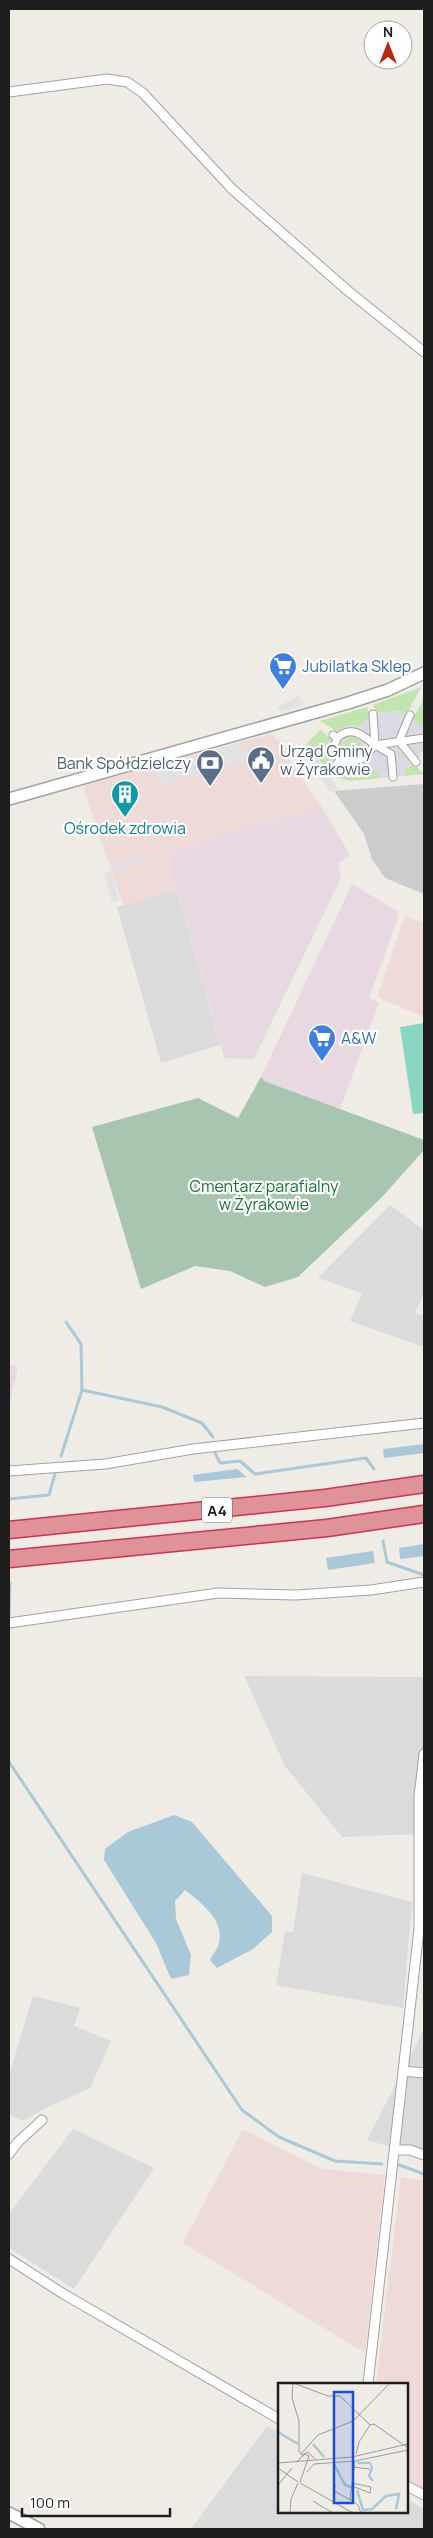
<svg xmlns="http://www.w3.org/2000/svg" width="433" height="2538" font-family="Manrope,sans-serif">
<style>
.residential{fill:#dcdbdb}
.commercial{fill:#eedad6}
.industrial{fill:#e7d8e2}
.religious{fill:#ccc}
.grass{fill:#c2e4af}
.cemetery{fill:#a8c5b0}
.pitch{fill:#89d7c3}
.parking{fill:#e2e2e2}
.plaza{fill:#dbd9e4;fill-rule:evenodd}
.water{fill:#a9c8d8}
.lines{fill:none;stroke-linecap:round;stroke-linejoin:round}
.stream{stroke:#a9c8d8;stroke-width:3}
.pedestrian-casing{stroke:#a2a2a2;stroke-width:9}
.minor-casing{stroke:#a2a2a2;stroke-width:11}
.tertiary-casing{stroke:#a2a2a2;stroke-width:14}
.motorway-casing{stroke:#cc3354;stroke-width:19}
.pedestrian{stroke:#fff;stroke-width:7}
.minor{stroke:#fff;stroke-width:9}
.tertiary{stroke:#fff;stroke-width:11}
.motorway{stroke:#df9398;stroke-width:16}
.labels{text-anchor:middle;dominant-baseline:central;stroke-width:4.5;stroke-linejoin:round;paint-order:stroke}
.shield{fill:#fff;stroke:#626262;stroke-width:1}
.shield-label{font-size:15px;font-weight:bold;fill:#1e1e1e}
.shop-label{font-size:16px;fill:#366cbe;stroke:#fff;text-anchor:start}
.service-label{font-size:16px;fill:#4e5e75;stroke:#fff;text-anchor:start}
.culture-label{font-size:16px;fill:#0d838f;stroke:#fff}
.park-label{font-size:16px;fill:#157429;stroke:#fff}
.inset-river{fill:none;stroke:#a9c8d8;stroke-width:2.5}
.inset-road{fill:none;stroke:#9b9a95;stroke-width:1}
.view{fill:#1d4ed8;fill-opacity:0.15;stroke:#1d4ed8;stroke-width:2.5}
.inset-edge{fill:none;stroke:#1e1e1e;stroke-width:2.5}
</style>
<rect width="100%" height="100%" fill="#eeece5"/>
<g class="residential">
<polygon points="177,890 220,1045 161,1063 117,907"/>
<polygon points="390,1205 424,1230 424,1293 415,1313 423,1315 424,1312 424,1347 350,1321 362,1293 318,1278"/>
<polygon points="244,1676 424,1677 424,1861 423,1834 342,1837 285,1766"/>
<polygon points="302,1873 412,1902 403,2008 276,1985 285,1931 293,1932"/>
<polygon points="33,1996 80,2008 74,2026 111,2041 90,2088 46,2108 23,2121 9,2114 9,2075"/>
<polygon points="424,2029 424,2157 367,2140"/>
<polygon points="73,2129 154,2168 74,2289 9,2248 9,2214"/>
<polygon points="267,2426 279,2433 279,2512 407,2512 407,2499 424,2509 424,2529 191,2529"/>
</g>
<g class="commercial">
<polygon points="271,734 287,748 288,758 321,806 167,853 177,890 123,905 84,790 85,785"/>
<polygon points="405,916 424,923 424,1017 377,997"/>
<polygon points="243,2129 321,2169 385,2175 365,2353 183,2243"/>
<polygon points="401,2177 424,2181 424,2490 407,2480 407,2384 376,2384"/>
</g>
<g class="industrial">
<polygon points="321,806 350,855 338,864 341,878 254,1059 224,1058 167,853"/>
<polygon points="352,884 397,911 398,918 369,998 379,1003 340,1109 264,1081 261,1077"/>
<polygon points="9,1365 18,1367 9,1405"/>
</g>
<polygon class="religious" points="424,784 424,894 385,878 372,859 364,834 334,791"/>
<g class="grass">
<polygon points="421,687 407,714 396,711 376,713 373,705"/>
<polygon points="423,700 424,727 421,727 413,718"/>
<polygon points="367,707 370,715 360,727 352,725 336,731 320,721"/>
<polygon points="320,730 330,738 328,752 333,763 327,771 307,743"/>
<circle cx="351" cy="748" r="11"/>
<polygon points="366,764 379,774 380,778 350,781 333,776 340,767 350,770"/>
<polygon points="414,764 424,774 405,776 404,770"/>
</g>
<polygon class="cemetery" points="261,1077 264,1081 424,1140 424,1150 383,1196 298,1277 265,1287 230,1271 195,1266 141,1289 92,1127 198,1098 238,1118"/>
<polygon class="pitch" points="424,1023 424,1113 413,1114 400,1027"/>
<g class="parking">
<polygon points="297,696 306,705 280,712 277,708"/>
<polygon points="239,743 241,748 255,758 160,785 154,767"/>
<polygon points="307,743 328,774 338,789 330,791 300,747"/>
<polygon points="140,856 142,864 112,871 110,864"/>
<polygon points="111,871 119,900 112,902 104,873"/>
</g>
<path class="plaza" d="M396,711L410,715L421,727H424V748L418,760L404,770L405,776L380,778L379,774L366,765L350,770L333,763L328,752V743L338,729L348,725L360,727L370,715ZM349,737L357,739L362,746L359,754L352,759L344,757L340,749L342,741Z"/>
<g class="water">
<polygon points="424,1444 424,1453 384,1458 383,1449"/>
<polygon points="237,1469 247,1477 194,1482 193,1475"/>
<polygon points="424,1544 424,1556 400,1559 399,1548"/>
<polygon points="373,1551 375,1563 328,1570 326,1558"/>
<path d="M174,1815L192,1822L272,1916V1932L253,1949L217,1968L210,1960C212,1955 218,1949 219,1943C225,1920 200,1902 185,1890L175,1901L176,1919L191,1955L189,1975L171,1979L156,1943L104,1860L105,1849L128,1832Z"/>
</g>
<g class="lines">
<g class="stream">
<polyline points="82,1390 162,1407 202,1423 213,1437"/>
<polyline points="215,1453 220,1463 240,1461 255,1474 366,1458 374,1469"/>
<polyline points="61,1456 82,1390 81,1344 66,1322"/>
<polyline points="9,1499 49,1495 55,1474"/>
<polyline points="383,1541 387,1562 424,1575"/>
<polyline points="9,1616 10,1583"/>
<polyline points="9,1762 242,2110 279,2137 335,2161 382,2164"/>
<polyline points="399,2165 424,2174"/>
</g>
<g class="pedestrian-casing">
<g id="pedestrian">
<polyline points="373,714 375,745 391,754 393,777"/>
<polyline points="410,715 399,741 416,762"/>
<polyline points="333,735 337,738 334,747 340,760 336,765"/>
<path d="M337,738C351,725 363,735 375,745"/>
<polyline points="340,760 355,763 366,756 375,745 424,738"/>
</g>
</g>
<g class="minor-casing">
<g id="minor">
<polyline points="9,92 107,79 127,82 143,93 232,189 347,290 424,352"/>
<polyline points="9,1471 105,1464 193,1449 424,1423"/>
<polyline points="9,1623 218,1593 296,1595 371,1590 424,1582"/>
<polyline points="403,2071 424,2073"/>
<polyline points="395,2150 410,2150 424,2155"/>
<polyline points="9,2154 18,2142 42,2120"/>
<polyline points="9,2259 62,2293 279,2419"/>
<polyline points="368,2384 419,1929 419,1797 424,1754"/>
<polyline points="407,2486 424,2495"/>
</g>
</g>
<g class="tertiary-casing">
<g id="tertiary">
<polyline points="9,799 348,703 388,690 424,673"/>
<polyline points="9,2513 39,2529"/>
</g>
</g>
<g class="motorway-casing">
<g id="motorway">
<polyline points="9,1530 325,1498 424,1484"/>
<polyline points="9,1559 327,1528 424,1514"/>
</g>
</g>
<use href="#pedestrian" class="pedestrian"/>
<use href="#minor" class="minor"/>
<use href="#tertiary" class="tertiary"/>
<use href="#motorway" class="motorway"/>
</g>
<defs>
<g id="supermarket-pin" transform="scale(1.4375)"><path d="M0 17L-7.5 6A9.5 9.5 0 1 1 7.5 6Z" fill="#3f7fe0" stroke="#fff"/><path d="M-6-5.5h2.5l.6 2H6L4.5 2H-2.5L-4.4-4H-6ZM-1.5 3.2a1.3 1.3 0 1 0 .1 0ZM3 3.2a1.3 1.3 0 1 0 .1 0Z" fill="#fff"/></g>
<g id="civic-pin" transform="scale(1.4375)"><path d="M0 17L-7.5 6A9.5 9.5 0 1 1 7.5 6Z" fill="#5c6f8a" stroke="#fff"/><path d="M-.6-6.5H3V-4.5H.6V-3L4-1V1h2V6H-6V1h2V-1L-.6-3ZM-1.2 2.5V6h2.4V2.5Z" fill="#fff"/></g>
<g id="bank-pin" transform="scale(1.4375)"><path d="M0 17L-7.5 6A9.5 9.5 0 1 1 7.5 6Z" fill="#5c6f8a" stroke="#fff"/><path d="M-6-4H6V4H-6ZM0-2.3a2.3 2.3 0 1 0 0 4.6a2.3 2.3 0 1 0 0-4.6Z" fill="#fff"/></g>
<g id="building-pin" transform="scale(1.4375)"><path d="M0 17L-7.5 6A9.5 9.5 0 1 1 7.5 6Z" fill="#0f9aa8" stroke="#fff"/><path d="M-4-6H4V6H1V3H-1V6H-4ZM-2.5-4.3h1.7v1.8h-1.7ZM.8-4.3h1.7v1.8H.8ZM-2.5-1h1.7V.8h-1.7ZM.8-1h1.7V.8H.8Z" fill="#fff"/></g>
</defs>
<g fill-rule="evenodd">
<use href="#supermarket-pin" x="283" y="666"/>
<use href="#civic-pin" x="261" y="760"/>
<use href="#bank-pin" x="210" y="763"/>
<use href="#building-pin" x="125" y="794"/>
<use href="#supermarket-pin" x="322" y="1038"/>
</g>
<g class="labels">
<rect class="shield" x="202" y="1497.5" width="30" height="25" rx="4"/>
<g class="shield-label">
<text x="217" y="1510">A4</text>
</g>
<g class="shop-label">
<text x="302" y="666">Jubilatka Sklep</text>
<text x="341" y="1038">A&amp;W</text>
</g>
<g class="service-label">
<text x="280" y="751">Urząd Gminy<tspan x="280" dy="18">w Żyrakowie</tspan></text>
<text x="191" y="763" text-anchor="end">Bank Spółdzielczy</text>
</g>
<g class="culture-label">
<text x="125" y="828">Ośrodek zdrowia</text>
</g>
<g class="park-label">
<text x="264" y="1186">Cmentarz parafialny<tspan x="264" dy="18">w Żyrakowie</tspan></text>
</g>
</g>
<g transform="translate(278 2383)">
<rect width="130" height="130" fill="#eeece5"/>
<path class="inset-river" d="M0,49L20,61M35,61L46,74M79,80H92L94,85L91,93L95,98M56,81L67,102L73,104M79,107L85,127L94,126L108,113L121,111L118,126"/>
<path class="inset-road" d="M15,0L14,15L21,38V68L24,72L30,69L37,76M15,0L50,13H62L92,42L96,41L130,65M23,71L40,52L75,38L112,0M78,71L81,59L92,42M77,78L72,116L80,122L83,130M18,79L27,71L31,73L22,99M0,80L74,74L130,61M75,84L92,86M0,85L20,99M29,89L36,81L77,78L130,67M22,100L75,130M0,102L14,85M58,102L55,107L72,117M74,103L92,110L93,104L74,100M35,118L55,130M12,130L13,116L20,100"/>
<path class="view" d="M56,9H75V120H56Z"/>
<rect width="130" height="130" class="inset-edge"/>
</g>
<rect width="433" height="2538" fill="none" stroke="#1e1e1e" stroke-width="20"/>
<g transform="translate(388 45)"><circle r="24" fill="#ffffff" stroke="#a5a5a5"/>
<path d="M0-4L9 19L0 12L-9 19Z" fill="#bc2611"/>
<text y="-8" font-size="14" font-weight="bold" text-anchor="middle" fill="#1e1e1e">N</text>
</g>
<path d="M22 2508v8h148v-8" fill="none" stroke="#1e1e1e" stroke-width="2.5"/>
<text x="30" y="2508" font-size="15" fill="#1e1e1e" stroke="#ffffff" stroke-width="4" paint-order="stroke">100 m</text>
</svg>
